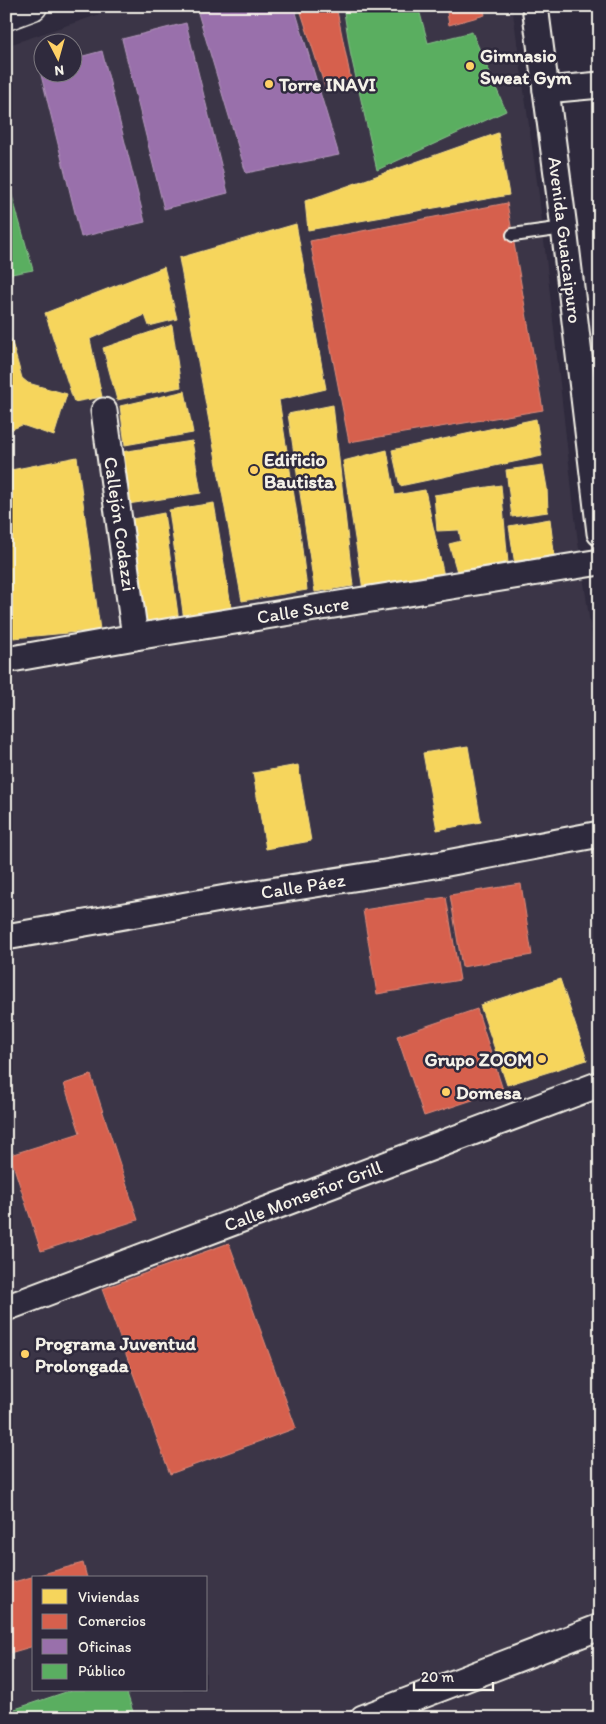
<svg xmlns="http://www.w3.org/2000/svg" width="606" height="1724" font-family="Itim,sans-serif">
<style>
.built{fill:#3b3647;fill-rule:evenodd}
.homes{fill:#f6d55c;stroke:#f5dd86}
.shops{fill:#d6604d;stroke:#df8c7c}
.offices{fill:#9970ab;stroke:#b497bd}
.public{fill:#5aae61;stroke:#88c28a}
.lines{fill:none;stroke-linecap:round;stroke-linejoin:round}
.service-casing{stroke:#f4f1e8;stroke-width:16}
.minor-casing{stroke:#f4f1e8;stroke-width:29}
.primary-casing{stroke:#f4f1e8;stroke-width:31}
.service{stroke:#2f2a3d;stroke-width:12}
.minor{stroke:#2f2a3d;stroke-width:25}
.primary{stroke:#2f2a3d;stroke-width:28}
.poi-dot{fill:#ffd166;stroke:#2f2a3d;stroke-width:2}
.labels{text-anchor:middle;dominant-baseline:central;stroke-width:5;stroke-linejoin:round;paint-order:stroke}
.poi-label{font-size:19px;font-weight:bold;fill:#f4f1e8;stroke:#2f2a3d;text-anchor:start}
.street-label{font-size:19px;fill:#f4f1e8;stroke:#2f2a3d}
</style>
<rect width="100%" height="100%" fill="#2f2a3d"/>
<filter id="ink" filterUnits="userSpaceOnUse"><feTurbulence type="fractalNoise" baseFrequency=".02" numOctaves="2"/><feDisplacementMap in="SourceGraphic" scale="10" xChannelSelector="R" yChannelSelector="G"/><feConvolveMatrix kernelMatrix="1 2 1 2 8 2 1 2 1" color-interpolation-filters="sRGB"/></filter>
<g filter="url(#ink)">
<path class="built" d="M124,6H512L539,196L577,535L600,693V1718H6V46ZM42,42H72V72H42ZM34,1578H206V1690H34Z"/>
<g class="homes">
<polygon points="498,133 509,195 308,230 305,201"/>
<polygon points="296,224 326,389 279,400 301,540 307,590 242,601 179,258"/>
<polygon points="164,267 177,319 149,326 145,315 90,339 102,397 74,402 45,313"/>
<polygon points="172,325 181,387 117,400 103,348"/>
<polygon points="11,339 22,378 28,383 67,394 54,436 22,425 10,430 6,433 6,340"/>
<polygon points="185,391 193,433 125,445 120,406"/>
<polygon points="333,405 353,586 315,592 288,414"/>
<polygon points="536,419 542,456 400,486 392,450"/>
<polygon points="192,441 201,493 128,504 121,452"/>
<polygon points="387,450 395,495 425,490 444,576 363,590 343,461"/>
<polygon points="77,457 100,630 13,638 6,588 6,471"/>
<polygon points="543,465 547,488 548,512 512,517 506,470"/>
<polygon points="501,485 508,563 457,572 449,544 461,541 459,530 437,531 434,495"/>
<polygon points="214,503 232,612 184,620 169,510"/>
<polygon points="164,513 179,622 140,626 127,520"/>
<polygon points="550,519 555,560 515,565 509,526"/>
<polygon points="468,746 481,822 437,830 423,753"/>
<polygon points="298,765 311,841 266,849 253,773"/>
<polygon points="560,979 587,1060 507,1085 480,1005"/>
</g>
<g class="shops">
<polygon points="299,6 336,6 351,80 325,87"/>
<polygon points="446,6 483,6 485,15 449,25"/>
<polygon points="507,203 543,410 349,442 310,241"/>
<polygon points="521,884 532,955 462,967 450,895"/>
<polygon points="446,897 460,980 377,994 363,910"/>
<polygon points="477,1009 503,1090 424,1116 397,1036"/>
<polygon points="91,1075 138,1220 41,1251 10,1155 80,1133 64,1084"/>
<polygon points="229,1243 296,1428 170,1474 102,1289"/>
<polygon points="83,1563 87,1578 34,1578 34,1646 6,1654 6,1584"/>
</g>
<g class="offices">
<polygon points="220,6 294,6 339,155 246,173 198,13"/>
<polygon points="186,23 228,193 164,209 122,39"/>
<polygon points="102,51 145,222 81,237 39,67 42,66 42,72 72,72 72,59"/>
</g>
<g class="public">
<polygon points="343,6 418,6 428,43 472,32 506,111 377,170 351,56"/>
<polygon points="6,174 33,270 6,275"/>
<polygon points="72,1690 126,1690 135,1718 11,1718 9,1711"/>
</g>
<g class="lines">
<g class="service-casing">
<polyline id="service" points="513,235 564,228"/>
</g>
<g class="minor-casing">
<g id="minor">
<polyline points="535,6 564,228 600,533"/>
<polyline points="546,90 600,85"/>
<polyline points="104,411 135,637"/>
<polyline points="6,660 135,637 600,562"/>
<polyline points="6,937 226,898 442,864 600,834"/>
<polyline points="6,1308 600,1084"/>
<polyline points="363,1718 600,1627"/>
</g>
</g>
<g class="primary-casing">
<polyline id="primary" points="6,16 33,6"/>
</g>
<use href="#service" class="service"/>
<use href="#minor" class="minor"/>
<use href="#primary" class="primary"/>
</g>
</g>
<g class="poi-dot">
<circle cx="470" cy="66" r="5"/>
<circle cx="269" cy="84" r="5"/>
<circle cx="254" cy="470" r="5"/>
<circle cx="542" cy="1059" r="5"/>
<circle cx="446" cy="1092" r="5"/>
<circle cx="25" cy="1354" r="5"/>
</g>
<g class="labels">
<g class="poi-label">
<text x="480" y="55">Gimnasio<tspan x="480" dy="22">Sweat Gym</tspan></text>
<text x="279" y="84">Torre INAVI</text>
<text x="264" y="459">Edificio<tspan x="264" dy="22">Bautista</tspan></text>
<text x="532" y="1059" text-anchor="end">Grupo ZOOM</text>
<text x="456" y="1092">Domesa</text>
<text x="35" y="1343">Programa Juventud<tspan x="35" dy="22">Prolongada</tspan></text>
</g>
<g class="street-label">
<text transform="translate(565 240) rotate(83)">Avenida Guaicaipuro</text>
<text transform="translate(120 524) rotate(82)">Callejón Codazzi</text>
<text transform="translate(303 610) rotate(-9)">Calle Sucre</text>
<text transform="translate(303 886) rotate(-9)">Calle Páez</text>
<text transform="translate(303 1196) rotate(-21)">Calle Monseñor Grill</text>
</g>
</g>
<rect width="606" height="1724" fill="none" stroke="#2f2a3d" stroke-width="25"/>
<rect x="12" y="12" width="581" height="1699" fill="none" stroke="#f4f1e8" stroke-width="2" filter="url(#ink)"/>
<rect x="32" y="1576" width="175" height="115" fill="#2f2a3d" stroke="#7e7a81"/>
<rect x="42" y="1589" width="25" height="15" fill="#f6d55c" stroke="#7e7a81"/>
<text x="78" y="1602" font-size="15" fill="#f4f1e8">Viviendas</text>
<rect x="42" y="1614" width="25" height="15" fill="#d6604d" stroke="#7e7a81"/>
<text x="78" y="1626" font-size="15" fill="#f4f1e8">Comercios</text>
<rect x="42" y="1639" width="25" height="15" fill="#9970ab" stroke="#7e7a81"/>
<text x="78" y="1652" font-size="15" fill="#f4f1e8">Oficinas</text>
<rect x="42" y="1664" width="25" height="15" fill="#5aae61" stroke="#7e7a81"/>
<text x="78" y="1676" font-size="15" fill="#f4f1e8">Público</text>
<g transform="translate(58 58) rotate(174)"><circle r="24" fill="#2f2a3d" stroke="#7e7a81"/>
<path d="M0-4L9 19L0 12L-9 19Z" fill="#ffd166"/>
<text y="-8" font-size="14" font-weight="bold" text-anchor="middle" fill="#f4f1e8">N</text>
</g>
<path d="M414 1682v8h79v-8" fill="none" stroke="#f4f1e8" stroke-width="2.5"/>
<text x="421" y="1682" font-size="15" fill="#f4f1e8" stroke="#2f2a3d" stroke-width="4" paint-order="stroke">20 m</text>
</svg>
